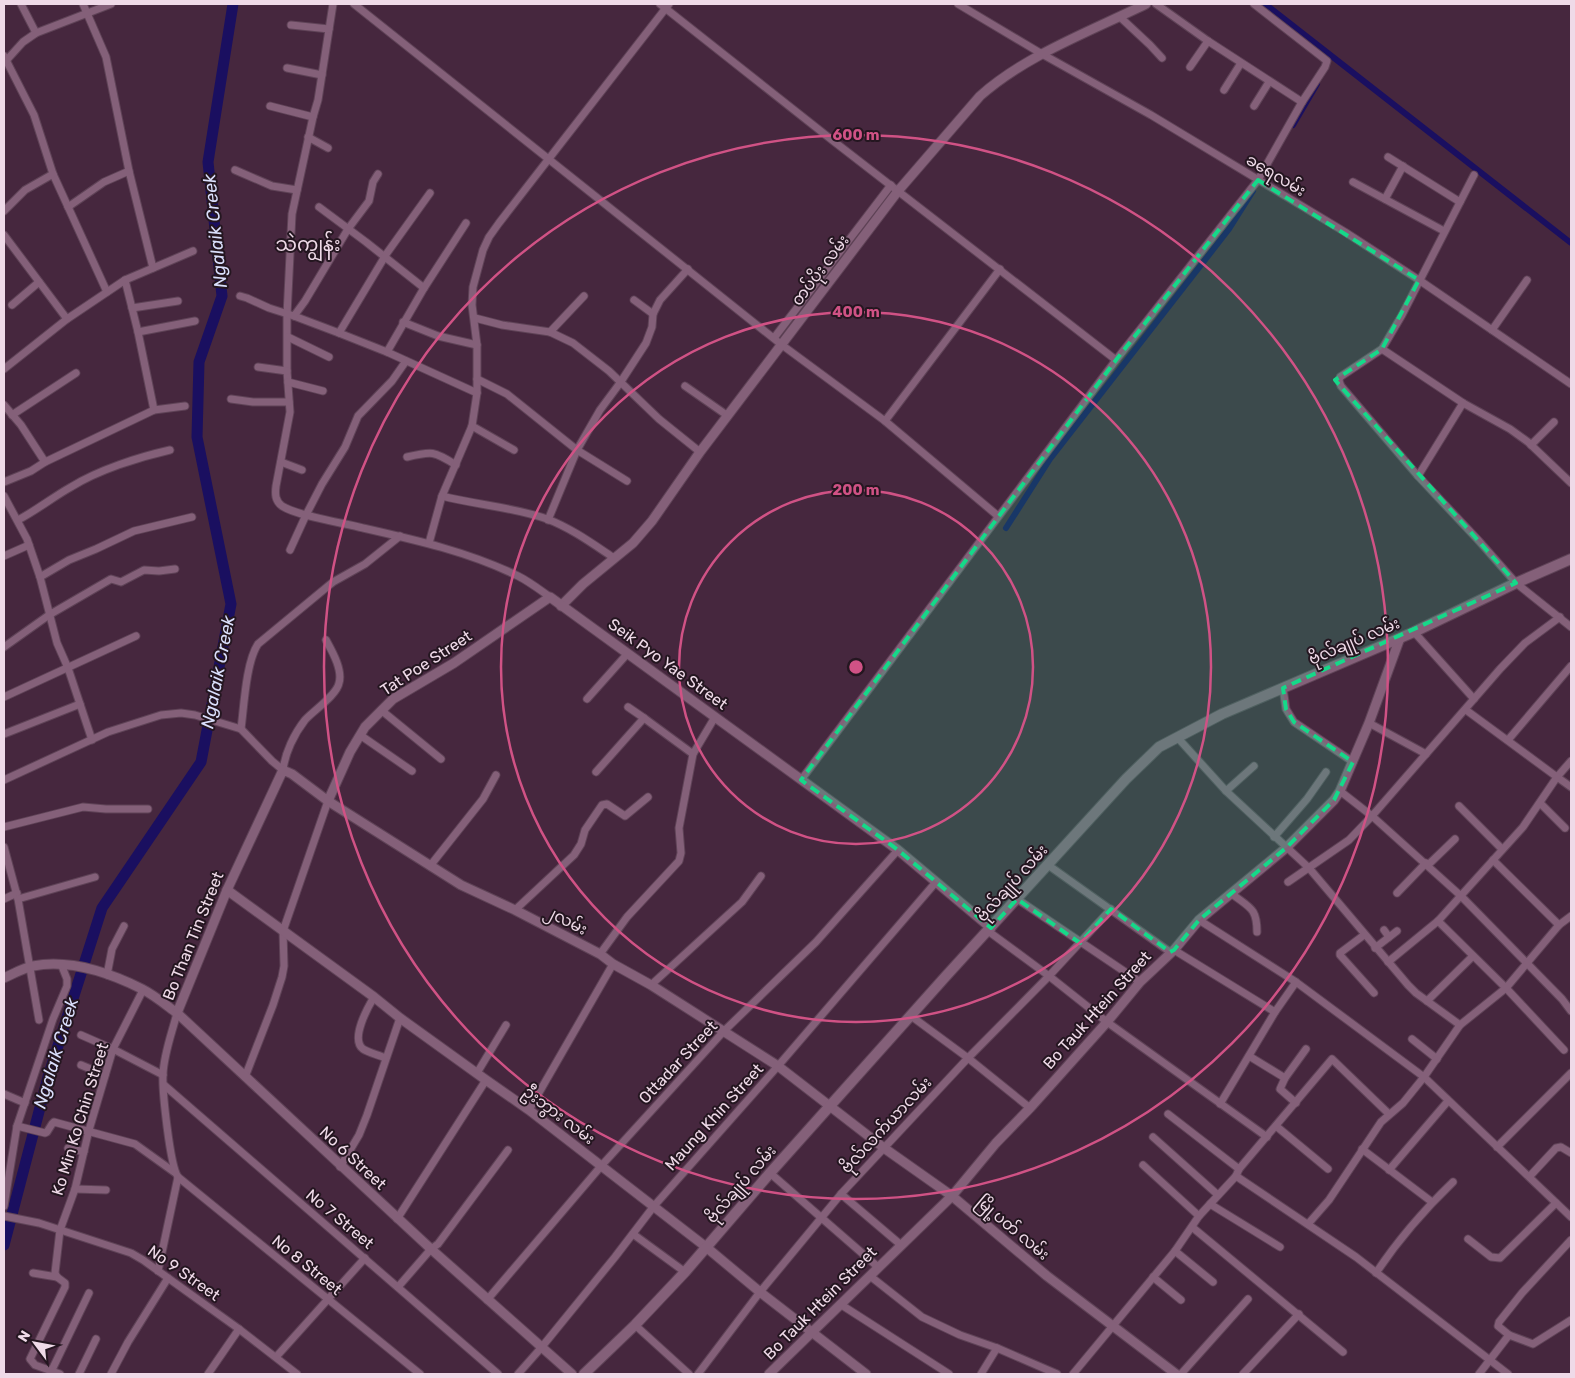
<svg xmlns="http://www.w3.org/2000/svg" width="1575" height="1378" font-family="Rubik,'Noto Sans Myanmar',sans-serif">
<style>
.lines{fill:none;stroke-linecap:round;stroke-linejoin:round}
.canal{stroke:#1a0f60;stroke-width:6}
.river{stroke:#1a0f60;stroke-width:11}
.minor-casing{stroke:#5f4357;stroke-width:9}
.tertiary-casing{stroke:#5f4357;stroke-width:11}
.secondary-casing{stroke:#5f4357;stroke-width:12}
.minor{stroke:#846079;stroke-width:7}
.tertiary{stroke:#846079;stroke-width:9}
.secondary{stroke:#846079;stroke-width:10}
.marked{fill:#15d989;fill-opacity:0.2;stroke:#15d989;stroke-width:4;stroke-dasharray:10 6;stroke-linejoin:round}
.ring{fill:none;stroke:#d05285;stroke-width:2.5}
.labels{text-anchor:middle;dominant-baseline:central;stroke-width:4;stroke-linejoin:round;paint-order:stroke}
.street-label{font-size:16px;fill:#efdae8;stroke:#241620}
.water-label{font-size:18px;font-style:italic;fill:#dadffc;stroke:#241620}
.quarter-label{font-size:19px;fill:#efdae8;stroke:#241620}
.centre{fill:#d05285;stroke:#241620;stroke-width:2.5}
.ring-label{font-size:15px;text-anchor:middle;font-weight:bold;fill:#d05285;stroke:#241620;stroke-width:4;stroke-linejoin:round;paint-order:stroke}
</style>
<rect width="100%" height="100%" fill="#46273e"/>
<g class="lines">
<g class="canal">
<polyline points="1265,4 1571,243"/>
<polyline points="1293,125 1317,84"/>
<polyline points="1006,528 1050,459 1229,229 1253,191"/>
</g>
<polyline class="river" points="4,1245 48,1077 102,908 201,762 231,604 197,437 199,362 222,296 208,162 233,4"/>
<g class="minor-casing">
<g id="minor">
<polyline points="21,4 36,33"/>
<polyline points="83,4 106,57 129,171 153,268"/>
<path d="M333,4L318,100L313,117L292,214L287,315V371L290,412L276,486C275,494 275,501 282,506C297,516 344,523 363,528C416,540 469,552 518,576C530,582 540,590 550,597"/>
<polyline points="354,4 782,345 885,421 998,516"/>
<polyline points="660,4 832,140 1116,360"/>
<polyline points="958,4 1042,54 1151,115 1345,232 1419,280 1571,384"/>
<polyline points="1156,4 1208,41 1302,102"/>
<polyline points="1120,17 1150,45 1162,58"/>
<polyline points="291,25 329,29"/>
<polyline points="4,56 34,115 53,174 107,292"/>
<polyline points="4,63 23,42 36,33 111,4"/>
<polyline points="1190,67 1208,41"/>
<polyline points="287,68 322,75"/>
<polyline points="1224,90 1241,63"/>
<polyline points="270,106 313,117"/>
<polyline points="1254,106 1269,82"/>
<polyline points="308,137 328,148"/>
<polyline points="1388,157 1460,202"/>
<polyline points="235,170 272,186 297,190"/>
<polyline points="1474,175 1402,315 1382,349 1340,377 1339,381 1341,386 1418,476 1479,541 1516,583 1571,627"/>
<polyline points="1353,182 1444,231"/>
<polyline points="1385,199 1403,166"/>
<polyline points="68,207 104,182 129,171"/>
<polyline points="319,207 366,242 424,288"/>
<polyline points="4,211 25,190 53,174"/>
<polyline points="4,235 67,319"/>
<polyline points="125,280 138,332 154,410"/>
<polyline points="240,296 247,298 269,308 294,316 339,333 387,352 424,288 466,223"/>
<polyline points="634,300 653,314"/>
<polyline points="12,305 39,282"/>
<polyline points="132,308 178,301"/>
<polyline points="294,316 305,301 348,229 369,201 373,182 378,174"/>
<polyline points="475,318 502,325 550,332 573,343 609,371 659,419 700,452"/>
<polyline points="403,322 438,336 477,345"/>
<polyline points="1492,330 1527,280"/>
<polyline points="138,332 195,321"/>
<polyline points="550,332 584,296"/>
<polyline points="339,333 387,253 430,193"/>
<polyline points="288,337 329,357"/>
<polyline points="774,338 891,185"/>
<polyline points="1382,349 1463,403 1510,429 1528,442 1571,483"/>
<polyline points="387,352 477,393"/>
<polyline points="258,367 287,371"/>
<polyline points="4,369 67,319 125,280 193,251"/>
<polyline points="477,379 507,394 577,450 548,520"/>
<polyline points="288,382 323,391"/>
<polyline points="685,386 728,416"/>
<polyline points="231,399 253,402 289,402"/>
<polyline points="4,405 21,425 45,462"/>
<polyline points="12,415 76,373"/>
<polyline points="885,421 1000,269"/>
<polyline points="472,426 514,450"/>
<polyline points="1531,445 1554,422"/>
<path d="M407,457C432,451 434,451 456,465"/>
<polyline points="281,462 302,470"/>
<polyline points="1418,476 1463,403"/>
<polyline points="627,481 577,450 600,410 620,383 646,343 652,327 653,314 660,300 688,269"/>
<polyline points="4,482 31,471 45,462 154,410 185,406"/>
<polyline points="4,496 27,539 40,577 57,643 68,668 92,740"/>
<path d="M442,496C477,505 513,507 547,519C571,528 593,544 614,558"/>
<path d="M18,520C37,510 53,497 71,487C98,470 139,457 170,450"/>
<polyline points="429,543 442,496 472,426 477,393 477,345 472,305 473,287 483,250 489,237 499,223 669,4"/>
<polyline points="290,550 306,515 322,484 345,447 358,416 392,381 406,361"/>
<polyline points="4,556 29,545"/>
<polyline points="40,577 69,560 96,549 134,531 192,517"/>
<polyline points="1414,632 1474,699"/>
<polyline points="4,647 49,615 111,579 121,582 144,570 159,571 175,569"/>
<polyline points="1283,688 1286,709 1294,722 1353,762"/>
<polyline points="4,697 136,636"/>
<polyline points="587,699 628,653"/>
<polyline points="628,707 644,718"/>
<polyline points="381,710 441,759"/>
<polyline points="1369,723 1426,754"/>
<path d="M241,729C244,706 246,662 258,644L333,582L365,564L400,536"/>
<polyline points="4,734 80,704"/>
<polyline points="360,735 412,771"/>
<polyline points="1177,737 1226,791 1309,868 1408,985 1416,993 1460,1025"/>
<polyline points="1508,740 1571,666"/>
<polyline points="1571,761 1557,777 1571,787"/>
<path d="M283,770C285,753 294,734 305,720C313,711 337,695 339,683C343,670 332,651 326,640"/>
<polyline points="596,772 644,718 693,754"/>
<polyline points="4,780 108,732 161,715 181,713 195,715 241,729 272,761 283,770"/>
<polyline points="801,780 1116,360 1258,180 1302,102 1325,67 1327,61 1322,57 1254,4"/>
<polyline points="1226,791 1254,766"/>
<polyline points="1340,791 1372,816 1461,896 1562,999 1571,1011"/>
<polyline points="1540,803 1565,828"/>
<polyline points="1459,806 1502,849"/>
<polyline points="4,827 83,807 106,809 148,809"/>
<polyline points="1274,837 1307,799 1326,772"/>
<polyline points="4,847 18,899 39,1020"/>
<polyline points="1493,860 1559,925"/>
<polyline points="1048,865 1170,952"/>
<polyline points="1428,865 1455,839"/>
<polyline points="430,866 483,799 496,775"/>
<polyline points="1288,882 1349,840 1372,816 1500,669 1525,643 1560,617"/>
<polyline points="1397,893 1426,863"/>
<path d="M1232,894C1250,908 1257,908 1257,932"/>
<polyline points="4,899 17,893"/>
<polyline points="18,899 95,877"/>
<polyline points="1017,899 1140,982"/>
<polyline points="515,910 574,855 581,844 585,830 602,805 607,804 625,816 648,797"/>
<polyline points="1199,920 1296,982 1424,1077 1571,1217"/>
<polyline points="1438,921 1506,988 1564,1050"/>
<polyline points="1384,930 1389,937"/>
<polyline points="988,931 1049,976 1107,1022 1267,1137"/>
<polyline points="1364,935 1340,953 1340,955 1374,993"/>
<polyline points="1375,948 1397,931"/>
<polyline points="1174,950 1275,1012"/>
<polyline points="600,954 627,917 679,861 681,853 679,828 693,754 715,717"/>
<polyline points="1388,962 1438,921 1523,827 1557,777 1466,710"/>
<polyline points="107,975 112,949 124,926"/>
<polyline points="651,985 742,902 761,876"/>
<path d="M374,997C368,1007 350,1039 363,1049C369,1053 379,1055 385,1058"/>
<polyline points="1427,1001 1473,956"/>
<polyline points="911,1016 968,1058 1030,1108"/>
<polyline points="81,1035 113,1049 163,1075"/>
<polyline points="1412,1039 1437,1059"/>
<polyline points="1249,1056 1285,1078"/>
<polyline points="81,1065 105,1075"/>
<polyline points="477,1073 506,1025"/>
<polyline points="245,1077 273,1005 282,977 284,966 283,931 328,801"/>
<polyline points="164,1085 498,1374"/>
<polyline points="4,1094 25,1103"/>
<polyline points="1296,1103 1280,1089 1285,1078 1306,1049"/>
<polyline points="1220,1104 1275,1012 1296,982"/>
<polyline points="529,1110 613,964"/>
<polyline points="1168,1114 1239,1169"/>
<polyline points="17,1126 45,1133 47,1132 52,1124 54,1122 135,1144 174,1172"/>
<polyline points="1276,1126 1328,1169"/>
<polyline points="1153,1137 1218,1195"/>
<polyline points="1497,1147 1571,1073"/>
<polyline points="68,1148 84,1152"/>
<polyline points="1362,1149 1432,1202"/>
<polyline points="1143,1165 1199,1216"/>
<polyline points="340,1167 359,1135 367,1115 400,1018"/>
<polyline points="1389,1170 1448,1101"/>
<polyline points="770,1173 878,1267"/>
<polyline points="1236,1176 1239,1169 1332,1059 1389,1114"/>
<polyline points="1530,1176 1556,1148 1561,1147 1571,1153"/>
<polyline points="178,1177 420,1374"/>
<polyline points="75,1189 106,1190"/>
<polyline points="841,1194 901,1245"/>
<polyline points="1210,1204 1280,1247"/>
<polyline points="4,1206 17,1126 53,1019 67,986 67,979 61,964"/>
<polyline points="4,1216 39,1223 131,1253 143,1260 239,1329 297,1374"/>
<polyline points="397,1219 486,1080"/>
<polyline points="1308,1224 1329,1200 1381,1122 1403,1103 1424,1077 1460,1025 1506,988 1559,925 1571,916"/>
<polyline points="1192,1227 1343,1352"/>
<polyline points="633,1234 685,1272"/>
<polyline points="1468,1239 1491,1257 1500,1258 1556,1203"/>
<polyline points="1175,1251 1213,1282"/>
<path d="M158,1271L178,1177C170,1166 162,1090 163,1074C164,1053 172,1033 177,1013"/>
<polyline points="33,1273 57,1277"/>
<path d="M1376,1273C1398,1240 1424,1210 1453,1182"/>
<polyline points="870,1276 922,1317 960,1335 997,1348 1057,1374"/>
<polyline points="1153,1277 1181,1300"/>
<polyline points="398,1287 431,1249 438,1244 508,1150"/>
<polyline points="487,1300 602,1165 724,1031 816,942 898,850"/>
<polyline points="840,1304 949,1374"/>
<polyline points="635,1325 689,1374"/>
<polyline points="1509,1335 1498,1326 1499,1322 1522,1293 1571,1240"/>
<polyline points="276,1357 365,1258"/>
<polyline points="50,1374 89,1293"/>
<polyline points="60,1374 35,1365 30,1359 65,1287 65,1283 57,1277 55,1273 60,1230 75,1189 89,1130 113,1049 143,990"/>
<polyline points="79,1374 96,1339"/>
<polyline points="111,1374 128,1342 168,1278"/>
<polyline points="208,1374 239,1329"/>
<polyline points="518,1374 541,1348 615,1257 654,1206 778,1066 936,882"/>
<polyline points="698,1374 760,1292 841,1194 968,1058 1049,976 1111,909"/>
<polyline points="981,1374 997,1348"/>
<polyline points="1073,1374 1175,1251 1199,1216 1236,1176 1356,1257 1508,1374"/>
<polyline points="1181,1374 1248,1299"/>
<polyline points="1243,1374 1299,1314"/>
<polyline points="1479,1374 1509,1335 1533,1344 1571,1320"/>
</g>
</g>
<g class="tertiary-casing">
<g id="tertiary">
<path d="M561,606L583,584L633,543L652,521L700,452L898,191L980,96C1026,55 1091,31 1146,4"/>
<polyline points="328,801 350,752 365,727 393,699 454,663 550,597 898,850 991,928"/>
<polyline points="227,890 374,997 400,1018 486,1080 529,1110 706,1247 760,1292 866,1374"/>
<path d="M4,978C13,974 23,968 33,966C69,959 110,973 142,989C154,995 166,1005 177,1013L431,1249L572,1374"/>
<polyline points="177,1013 227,890 283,770 292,774 328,801 461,885 515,910 600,954 613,964 651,985 778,1066 884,1148 952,1196 1047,1276 1176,1374"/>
<polyline points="769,1374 952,1196 996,1143 1030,1108 1107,1022 1140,982 1174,950 1199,920 1286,848 1334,800 1340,791 1369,723 1400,638"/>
</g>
</g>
<g class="secondary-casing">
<polyline id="secondary" points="584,1374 635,1325 685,1272 770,1173 946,976 1126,779 1159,747 1222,714 1414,632 1516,583 1571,559"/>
</g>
<use href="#minor" class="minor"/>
<use href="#tertiary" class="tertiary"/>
<use href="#secondary" class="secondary"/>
</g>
<path class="marked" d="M1258,180L1419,280L1382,349L1335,380L1516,583L1283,688L1286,709L1294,722L1353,762L1334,800L1286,848L1199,920L1174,950L1170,952L1111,909L1080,943L1017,899L991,928L898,850L801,780L1116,360Z"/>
<g class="ring">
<circle cx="856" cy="667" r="177"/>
<circle cx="856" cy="667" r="355"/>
<circle cx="856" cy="667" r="532"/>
</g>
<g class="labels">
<g class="street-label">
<text transform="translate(1276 175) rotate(31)">ခရေလမ်း</text>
<text transform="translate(820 270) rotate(-53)">တပ်ပိုး လမ်း</text>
<text transform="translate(1354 641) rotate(-23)">ဗိုလ်ချုပ် လမ်း</text>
<text transform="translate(426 663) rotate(-33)">Tat Poe Street</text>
<text transform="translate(668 664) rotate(36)">Seik Pyo Yae Street</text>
<text transform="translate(1012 883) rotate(-48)">ဗိုလ်ချုပ် လမ်း</text>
<text transform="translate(566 920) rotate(27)">၂လမ်း</text>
<text transform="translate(193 936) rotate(-68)">Bo Than Tin Street</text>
<text transform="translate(1097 1010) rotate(-48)">Bo Tauk Htein Street</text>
<text transform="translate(678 1062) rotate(-47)">Ottadar Street</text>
<text transform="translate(559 1115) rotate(37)">ဦးဘွား လမ်း</text>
<text transform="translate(714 1117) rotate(-48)">Maung Khin Street</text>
<text transform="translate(80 1119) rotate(-73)">Ko Min Ko Chin Street</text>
<text transform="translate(886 1125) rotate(-47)">ဗိုလ်လက်ယာလမ်း</text>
<text transform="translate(353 1158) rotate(43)">No 6 Street</text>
<text transform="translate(741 1184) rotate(-49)">ဗိုလ်ချုပ် လမ်း</text>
<text transform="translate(340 1219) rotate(40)">No 7 Street</text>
<text transform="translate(1013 1228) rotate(40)">မြို့ပတ် လမ်း</text>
<text transform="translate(307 1265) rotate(39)">No 8 Street</text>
<text transform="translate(184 1273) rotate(35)">No 9 Street</text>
<text transform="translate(820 1303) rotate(-45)">Bo Tauk Htein Street</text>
</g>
<g class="water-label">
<text transform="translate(215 231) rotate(-96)">Ngalaik Creek</text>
<text transform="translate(218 672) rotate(-79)">Ngalaik Creek</text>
<text transform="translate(56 1053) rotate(-73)">Ngalaik Creek</text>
</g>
<g class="quarter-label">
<text x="308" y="244">သဲကျွန်း</text>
</g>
</g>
<circle cx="856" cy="667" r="8" class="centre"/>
<g class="ring-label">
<text x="856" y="140">600 m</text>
<text x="856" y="317">400 m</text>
<text x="856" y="495">200 m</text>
</g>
<rect width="1575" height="1378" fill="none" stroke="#efdae8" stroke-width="10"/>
<g transform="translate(35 1343) rotate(302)" stroke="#241620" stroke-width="4" paint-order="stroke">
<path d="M0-4L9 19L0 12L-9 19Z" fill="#efdae8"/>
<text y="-8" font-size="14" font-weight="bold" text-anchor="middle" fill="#efdae8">N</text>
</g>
</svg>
